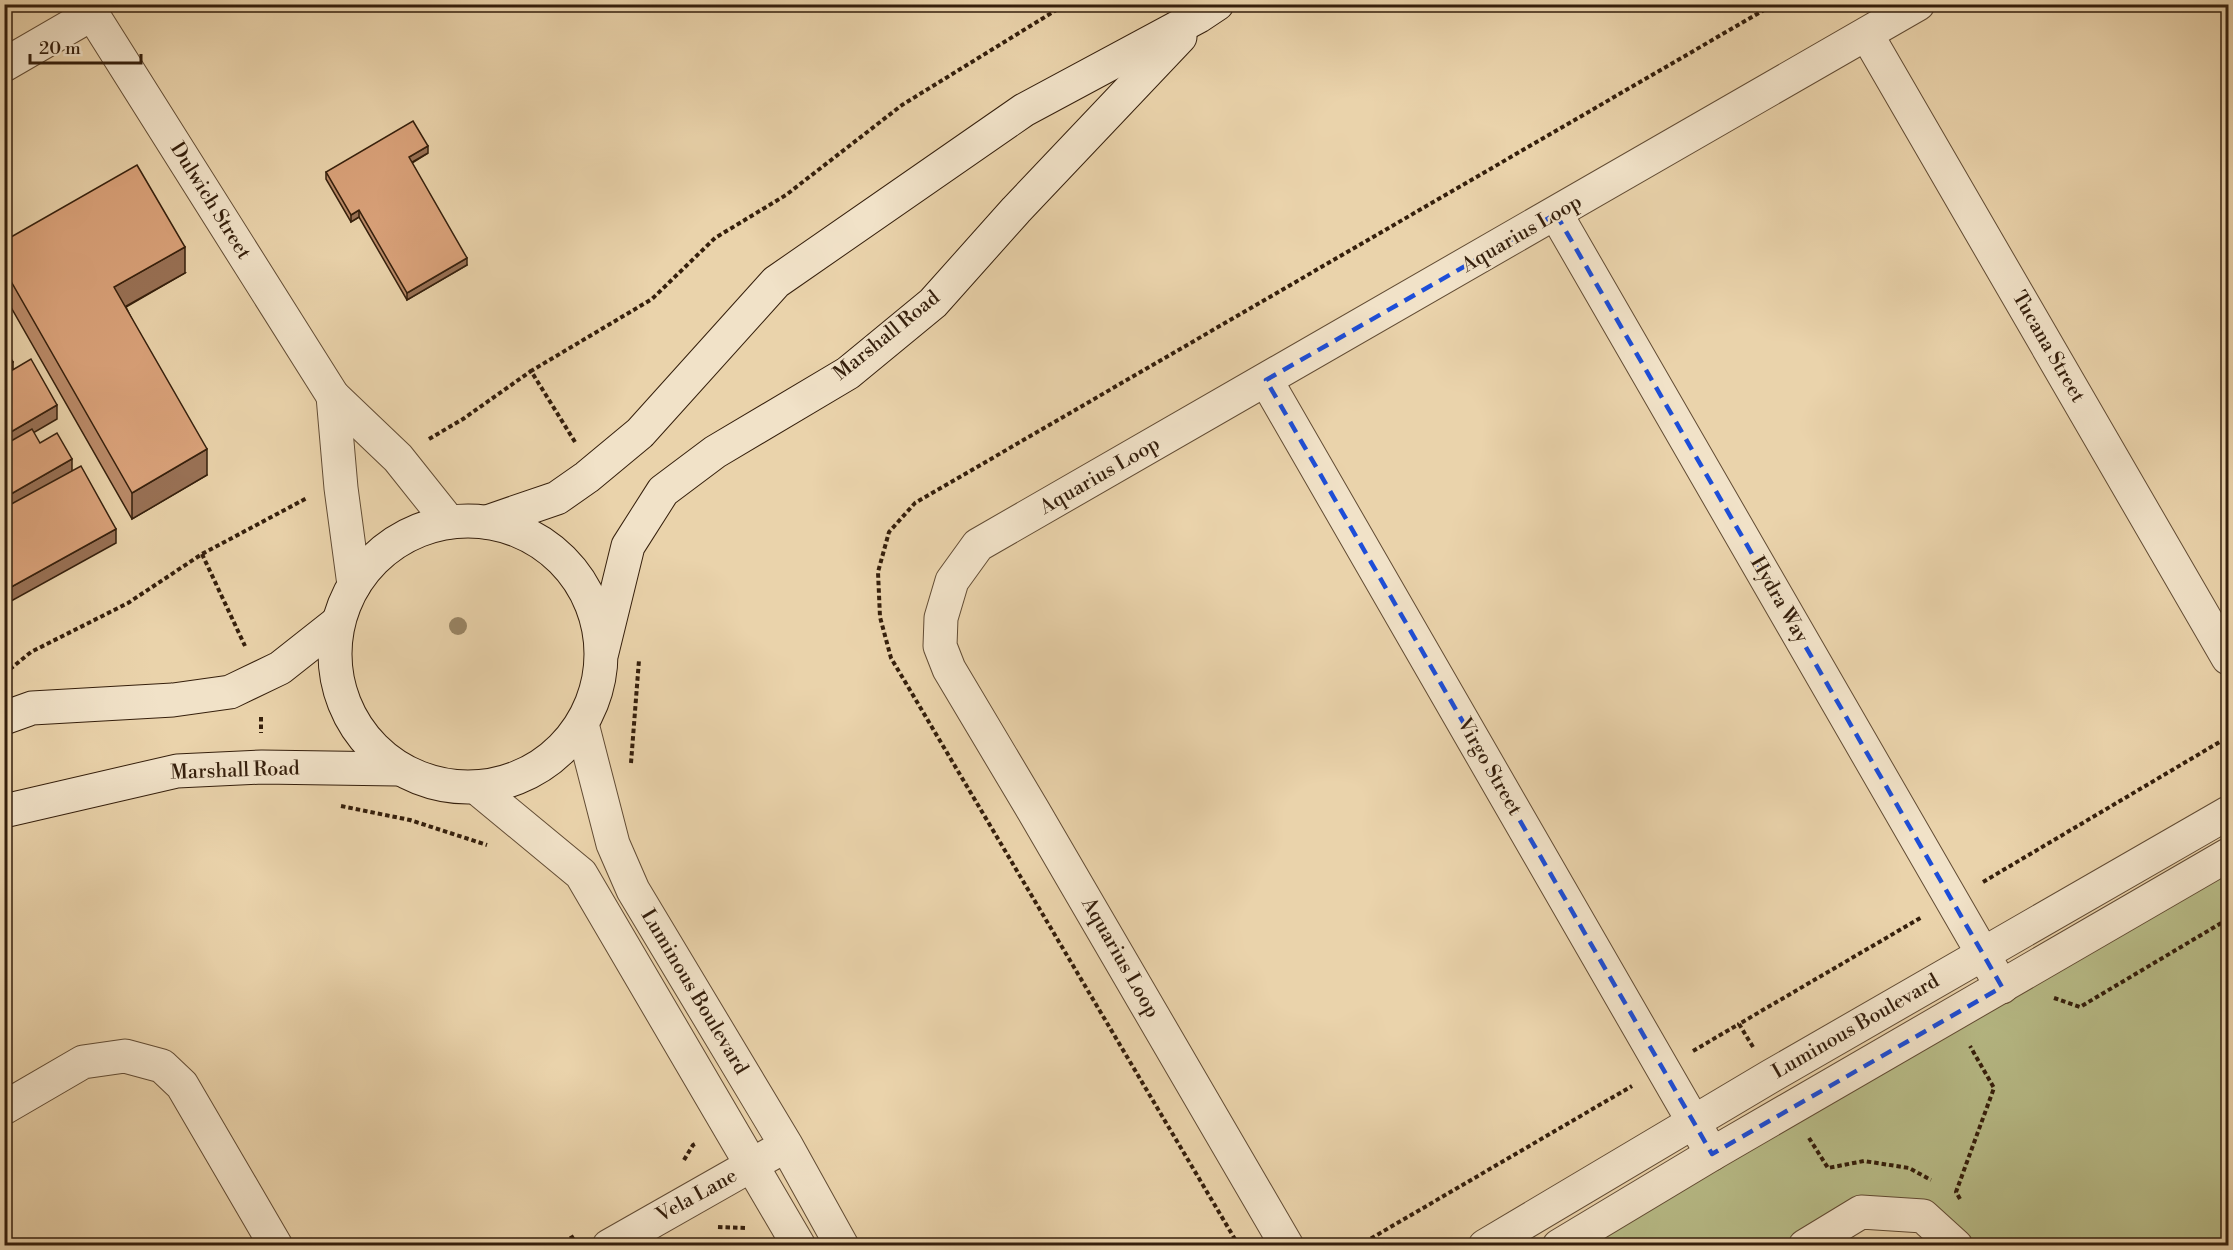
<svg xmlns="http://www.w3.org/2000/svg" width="2233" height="1250" font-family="'Libre Bodoni',serif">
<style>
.green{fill:#b8bc88;stroke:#766e4a;stroke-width:1.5}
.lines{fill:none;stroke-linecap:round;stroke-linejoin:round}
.street-casing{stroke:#624c34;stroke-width:35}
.secondary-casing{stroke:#351f0c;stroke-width:35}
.path{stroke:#351f0c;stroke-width:4;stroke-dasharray:4.5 3;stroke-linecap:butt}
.street{stroke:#f1e2c8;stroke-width:33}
.secondary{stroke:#f1e2c8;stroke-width:33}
.tree{fill:#998565}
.wall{fill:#bb8b69;stroke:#351f0c;stroke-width:1.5}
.shaded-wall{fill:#997155;stroke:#351f0c;stroke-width:1.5}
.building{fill:#daa27a;stroke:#351f0c;stroke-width:1.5}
.marked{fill:none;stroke:#1d4ed8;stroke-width:4.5;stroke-dasharray:12 8;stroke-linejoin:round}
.labels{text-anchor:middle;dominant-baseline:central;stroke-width:5;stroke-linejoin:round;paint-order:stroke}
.street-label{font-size:20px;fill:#351f0c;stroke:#f1e2c8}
</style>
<rect width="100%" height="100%" fill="#ead3ab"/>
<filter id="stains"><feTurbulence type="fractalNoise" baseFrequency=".00333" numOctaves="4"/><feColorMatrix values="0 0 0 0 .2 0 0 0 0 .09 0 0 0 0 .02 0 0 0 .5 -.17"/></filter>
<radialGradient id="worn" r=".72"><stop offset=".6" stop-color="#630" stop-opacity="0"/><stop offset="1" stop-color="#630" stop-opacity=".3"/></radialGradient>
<polygon class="green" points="2228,859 2228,1245 1956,1245 1862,1212 1805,1245 1561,1246"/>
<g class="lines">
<g class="street-casing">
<g id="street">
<polyline points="86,4 333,396 398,458 449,522"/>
<polyline points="1867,35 2228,658"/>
<polyline points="4,65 92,14"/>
<polyline points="1556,214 2002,987"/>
<polyline points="1266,380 1712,1154"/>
<polyline points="333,396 341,488 354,585"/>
<polyline points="582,724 613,844 633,890 786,1145 842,1246"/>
<polyline points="477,788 581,874 799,1246"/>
<polyline points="4,1108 83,1062 125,1056 162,1066 182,1085 276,1246"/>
<polyline points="609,1246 771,1154"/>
<polyline points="1287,1246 1033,810 949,669 940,646 941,618 952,581 978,545 1918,4"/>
<polyline points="1485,1246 1771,1076 2228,813"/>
<polyline points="1559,1246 1712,1154 2228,855"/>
<polyline points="1805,1246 1861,1212 1923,1216 1956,1246"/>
</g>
</g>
<g class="secondary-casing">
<g id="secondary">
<circle cx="468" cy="654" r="133"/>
<polyline points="487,522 557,498 587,477 640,433 776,282 1024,110 1199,16 1217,4"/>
<polyline points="602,652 628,546 663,491 715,452 848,373 933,303 1016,210 1180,37"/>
<polyline points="4,718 32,708 173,700 230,692 280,668 337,623"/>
<polyline points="4,811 177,771 262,767 397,769"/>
</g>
</g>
<g class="path">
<polyline points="429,439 463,419 531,371"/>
<polyline points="575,442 531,371 652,299 715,238 786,195 902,105 1066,4"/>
<polyline points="202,554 245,646"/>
<polyline points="4,674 31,652 128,603 202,554 307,498"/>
<polyline points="261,717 261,733"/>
<polyline points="631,763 639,660"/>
<polyline points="341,806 410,820 487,845"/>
<polyline points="1983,882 2228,737"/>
<polyline points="2054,998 2080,1007 2228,919"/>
<polyline points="1753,1047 1739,1024 1922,917"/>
<polyline points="1693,1051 1739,1024"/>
<polyline points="1809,1138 1828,1168 1864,1161 1909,1168 1931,1180"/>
<polyline points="684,1160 693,1145 697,1143"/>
<polyline points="1960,1199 1956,1192 1994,1088 1970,1046"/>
<polyline points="718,1227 746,1228"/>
<polyline points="557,1246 574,1236"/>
<polyline points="1239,1246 891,658 880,617 878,572 889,532 915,503 1764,10"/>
<polyline points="1358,1246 1632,1086"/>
</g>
<use href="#street" class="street"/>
<use href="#secondary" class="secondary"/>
</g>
<circle class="tree" cx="458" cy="626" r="9"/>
<g class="wall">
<polygon points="428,153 412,163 467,265 407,300 359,217 351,222 326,179 326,172"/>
<polygon points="4,241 185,273 126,307 207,475 132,519 4,295"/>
</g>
<g class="shaded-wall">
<polygon points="428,146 428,153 409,164 409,157"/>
<polygon points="359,210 359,217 351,222 351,215"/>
<polygon points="185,247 185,273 114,313 114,287"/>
<polygon points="467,258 467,265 407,300 407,293"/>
<polygon points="13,362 13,376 4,381 4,367"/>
<polygon points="57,405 57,419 4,450 4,436"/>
<polygon points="207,449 207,475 132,519 132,493"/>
<polygon points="72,459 72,473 4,512 4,498"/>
<polygon points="116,529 116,543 4,605 4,591"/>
</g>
<g class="building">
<polygon points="413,121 428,146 409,157 467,258 407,293 359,210 351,215 326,172"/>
<polygon points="137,165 185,247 114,287 207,449 132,493 4,269 4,241"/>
<polygon points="4,347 13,362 4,367"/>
<polygon points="31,359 57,405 4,436 4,375"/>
<polygon points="32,429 40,443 57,433 72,459 4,498 4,445"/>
<polygon points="81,466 116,529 4,591 4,508"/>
</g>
<path class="marked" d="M1556,214L2002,987L1712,1154L1266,380Z"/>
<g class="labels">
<g class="street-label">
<text transform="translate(210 201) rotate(58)">Dulwich Street</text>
<text transform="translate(1522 234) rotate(-30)">Aquarius Loop</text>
<text transform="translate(887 336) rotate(-39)">Marshall Road</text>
<text transform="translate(2048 347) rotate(60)">Tucana Street</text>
<text transform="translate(1100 476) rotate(-30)">Aquarius Loop</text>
<text transform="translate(1779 600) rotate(60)">Hydra Way</text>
<text transform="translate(1489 767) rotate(60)">Virgo Street</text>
<text transform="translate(235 771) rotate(-2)">Marshall Road</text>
<text transform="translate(1120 958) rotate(60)">Aquarius Loop</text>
<text transform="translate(694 992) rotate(59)">Luminous Boulevard</text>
<text transform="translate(1856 1027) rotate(-30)">Luminous Boulevard</text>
<text transform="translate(697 1196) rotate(-29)">Vela Lane</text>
</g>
</g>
<rect width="2233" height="1250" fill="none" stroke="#ead3ab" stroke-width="24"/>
<rect x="6" y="6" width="2221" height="1238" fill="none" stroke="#351f0c" stroke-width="3"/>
<rect x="12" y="12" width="2209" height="1226" fill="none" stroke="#351f0c" stroke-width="1.5"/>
<path d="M30 54v9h111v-9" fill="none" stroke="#351f0c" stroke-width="3"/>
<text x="39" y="54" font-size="18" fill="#351f0c" stroke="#f1e2c8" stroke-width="4.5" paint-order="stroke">20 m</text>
<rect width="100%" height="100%" filter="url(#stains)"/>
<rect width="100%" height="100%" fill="url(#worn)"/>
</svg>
